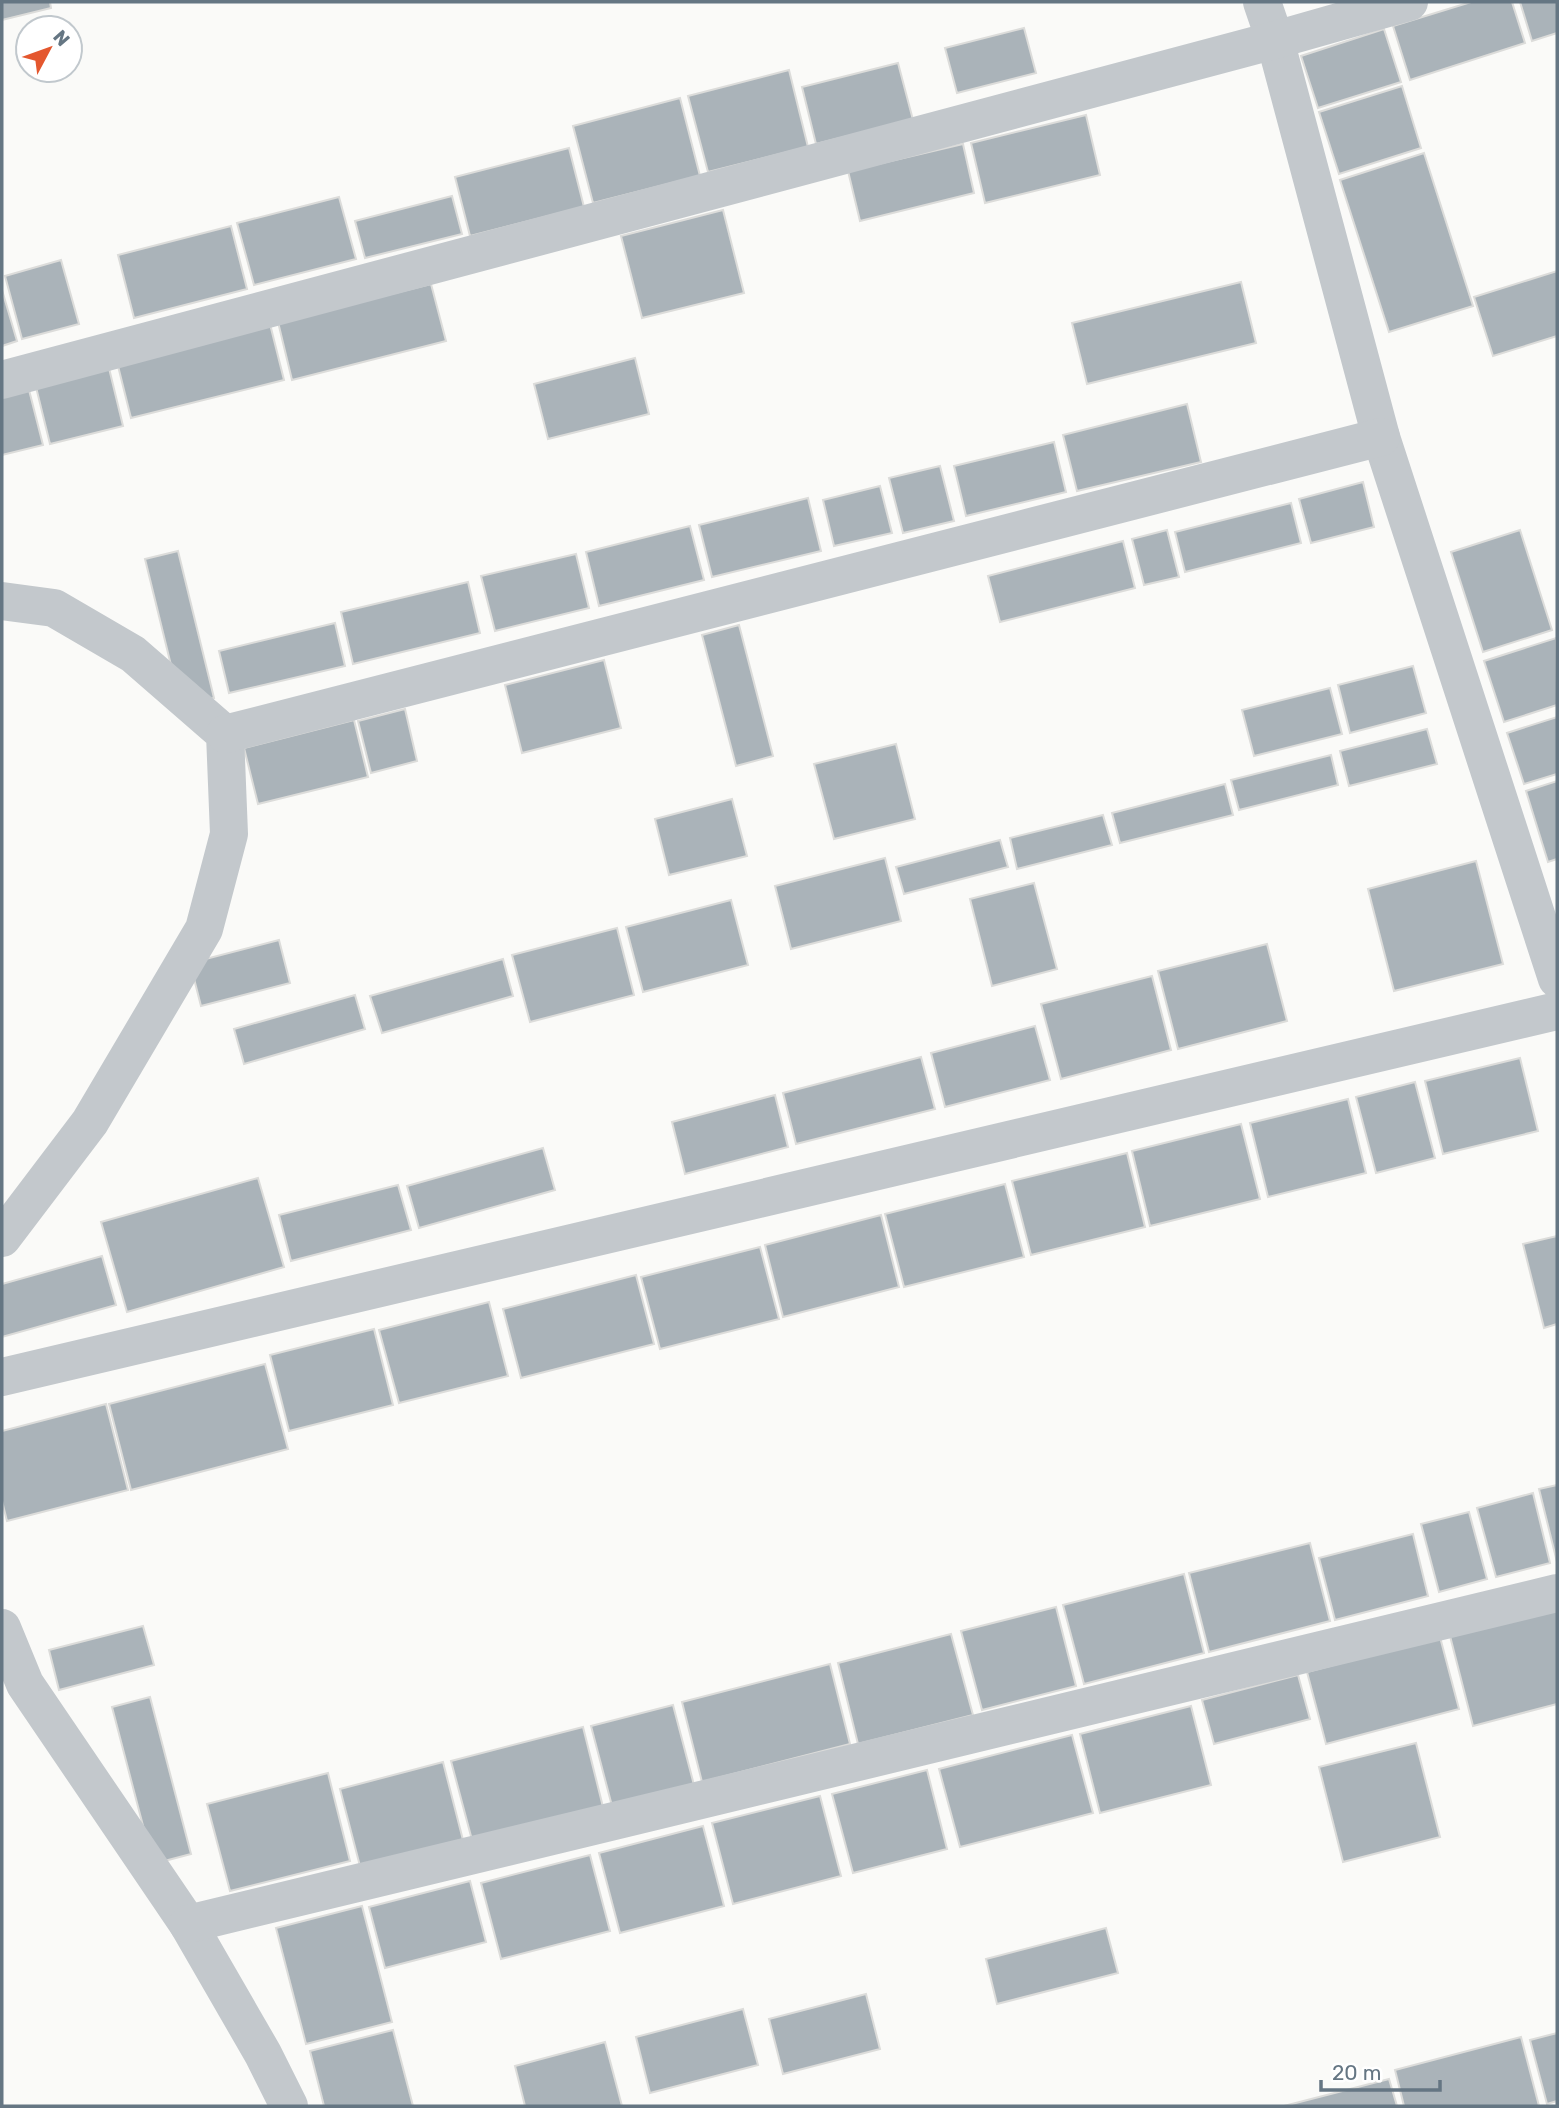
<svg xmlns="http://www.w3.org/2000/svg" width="1559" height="2108" font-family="Rubik,sans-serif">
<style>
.building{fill:#aab3b9;stroke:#dcdcda;stroke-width:2}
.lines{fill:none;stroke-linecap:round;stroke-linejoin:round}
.minor{stroke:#c3c8cc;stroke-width:38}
</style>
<rect width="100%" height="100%" fill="#fafaf8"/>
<g class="building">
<polygon points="2,2 50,2 51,8 2,20"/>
<polygon points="1471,2 1512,2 1525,43 1410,80 1393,26"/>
<polygon points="1520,2 1557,2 1557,33 1532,41"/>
<polygon points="1024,28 1036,73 957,93 945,48"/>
<polygon points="1384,29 1401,82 1318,108 1301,56"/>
<polygon points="898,63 913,120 816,144 802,87"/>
<polygon points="789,70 808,147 708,172 688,96"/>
<polygon points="1402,86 1421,148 1339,174 1319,112"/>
<polygon points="680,98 700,176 593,203 573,126"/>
<polygon points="1086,115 1100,175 985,203 971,143"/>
<polygon points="963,144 974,193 860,221 848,171"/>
<polygon points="569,148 584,207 470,236 455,177"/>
<polygon points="1424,153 1473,306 1389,332 1340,180"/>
<polygon points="452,196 462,234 365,258 355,221"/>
<polygon points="339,197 356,259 254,285 237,223"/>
<polygon points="723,210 744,293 642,318 621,236"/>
<polygon points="231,226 247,289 134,318 118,255"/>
<polygon points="61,260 79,324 22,339 5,276"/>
<polygon points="1557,271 1557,336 1493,356 1474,297"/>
<polygon points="1241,282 1256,343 1087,384 1072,323"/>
<polygon points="431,284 446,341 292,380 278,322"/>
<polygon points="2,290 17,341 2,346"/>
<polygon points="270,324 284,380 131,418 117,362"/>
<polygon points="635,358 649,414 548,439 534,384"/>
<polygon points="108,364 123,426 50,444 35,383"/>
<polygon points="28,386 43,445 2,455 2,393"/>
<polygon points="1187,404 1201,462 1077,491 1063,435"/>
<polygon points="1054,442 1066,492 966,516 954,466"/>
<polygon points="940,466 954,521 903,533 889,478"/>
<polygon points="1363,482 1374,527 1311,543 1299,499"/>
<polygon points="880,486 892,533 834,546 823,500"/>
<polygon points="808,498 821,551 712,577 699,525"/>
<polygon points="1291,503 1301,543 1185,572 1175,532"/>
<polygon points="690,526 704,580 599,606 586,552"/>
<polygon points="1167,530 1179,577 1144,585 1132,539"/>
<polygon points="1520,530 1552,630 1483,652 1451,552"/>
<polygon points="1123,541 1135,588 1000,622 988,576"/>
<polygon points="178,551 214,698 181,706 145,559"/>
<polygon points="576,554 589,608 495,631 481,576"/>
<polygon points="468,582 480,633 353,664 341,612"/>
<polygon points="335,623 345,666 229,693 219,651"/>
<polygon points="739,625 773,756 736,766 702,635"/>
<polygon points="1556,638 1557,705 1504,722 1484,661"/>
<polygon points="604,660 621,728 522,753 505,685"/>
<polygon points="1413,666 1426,713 1350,733 1338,685"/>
<polygon points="1330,688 1342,734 1254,756 1242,710"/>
<polygon points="405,709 417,761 371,773 358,721"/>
<polygon points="1557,717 1557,774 1524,784 1507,733"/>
<polygon points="354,720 368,777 258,804 244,748"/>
<polygon points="1427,729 1437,764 1349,786 1340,751"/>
<polygon points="896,744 915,819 834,839 814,764"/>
<polygon points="1331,755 1338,785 1239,810 1231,780"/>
<polygon points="1557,781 1557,859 1548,862 1526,791"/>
<polygon points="1225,784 1233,815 1120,843 1112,813"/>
<polygon points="732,799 747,856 669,875 655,819"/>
<polygon points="1103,815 1112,845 1017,869 1010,838"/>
<polygon points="1000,840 1008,867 904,894 896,867"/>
<polygon points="885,858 901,921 791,949 775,886"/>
<polygon points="1476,861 1503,964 1394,991 1368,889"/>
<polygon points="1034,883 1057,969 992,986 970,899"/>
<polygon points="731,900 748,965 643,992 626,927"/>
<polygon points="617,928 634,995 530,1022 512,955"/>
<polygon points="279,940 290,983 201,1006 190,963"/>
<polygon points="1267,944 1287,1021 1178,1049 1158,971"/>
<polygon points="503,959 513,996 382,1033 370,996"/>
<polygon points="1152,976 1171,1050 1061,1079 1041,1004"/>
<polygon points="355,995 365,1029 244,1064 234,1029"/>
<polygon points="1035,1026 1050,1080 945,1107 931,1053"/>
<polygon points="921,1057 935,1109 796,1144 783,1093"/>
<polygon points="1520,1058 1538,1131 1443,1154 1425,1081"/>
<polygon points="1415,1082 1435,1158 1376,1173 1356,1097"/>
<polygon points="775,1095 788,1147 685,1174 672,1122"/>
<polygon points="1348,1099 1366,1173 1268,1197 1250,1123"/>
<polygon points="1241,1124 1260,1199 1150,1226 1132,1151"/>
<polygon points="543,1148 555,1190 419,1228 407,1186"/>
<polygon points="1127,1153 1145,1227 1031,1255 1012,1181"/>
<polygon points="258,1178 284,1267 127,1312 101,1222"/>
<polygon points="1005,1184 1024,1257 904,1287 885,1214"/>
<polygon points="398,1185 411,1230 291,1261 279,1215"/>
<polygon points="881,1215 899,1287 783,1317 765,1245"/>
<polygon points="1557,1236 1557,1324 1544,1328 1523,1244"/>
<polygon points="760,1247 779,1319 660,1349 641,1277"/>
<polygon points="102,1256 116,1305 2,1337 2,1284"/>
<polygon points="636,1275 654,1344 521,1378 503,1309"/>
<polygon points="489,1302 508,1376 399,1403 379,1330"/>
<polygon points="374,1329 393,1405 289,1431 270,1355"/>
<polygon points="265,1364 288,1449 131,1490 109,1404"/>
<polygon points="106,1404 128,1490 7,1521 2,1501 2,1431"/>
<polygon points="1557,1485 1557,1562 1539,1489"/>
<polygon points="1533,1493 1550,1563 1496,1577 1477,1508"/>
<polygon points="1469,1512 1487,1579 1439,1592 1421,1524"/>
<polygon points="1413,1534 1428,1596 1335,1620 1319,1558"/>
<polygon points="1310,1543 1330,1621 1209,1652 1189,1573"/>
<polygon points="1184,1574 1204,1653 1084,1684 1063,1605"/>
<polygon points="1056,1607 1076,1686 982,1710 961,1631"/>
<polygon points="1557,1609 1557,1704 1473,1726 1450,1636"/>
<polygon points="143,1626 154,1665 59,1690 49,1650"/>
<polygon points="951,1634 973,1715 858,1744 838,1663"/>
<polygon points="1440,1637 1459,1709 1326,1744 1307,1672"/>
<polygon points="830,1664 850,1744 702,1782 682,1702"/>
<polygon points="1298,1675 1310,1719 1214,1744 1202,1700"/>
<polygon points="150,1697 191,1854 153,1864 112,1707"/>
<polygon points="673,1705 694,1785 612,1806 591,1726"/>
<polygon points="1191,1706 1211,1785 1100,1813 1080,1734"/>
<polygon points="583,1727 603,1807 472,1840 451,1761"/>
<polygon points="1072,1735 1093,1813 960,1847 939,1769"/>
<polygon points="1416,1743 1440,1837 1343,1862 1319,1767"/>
<polygon points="443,1762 464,1844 361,1870 340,1789"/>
<polygon points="927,1770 947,1849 853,1873 832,1794"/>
<polygon points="328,1773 350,1861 230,1891 207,1804"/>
<polygon points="820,1796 841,1876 733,1904 712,1823"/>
<polygon points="703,1826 724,1906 620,1933 599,1853"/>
<polygon points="590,1855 610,1931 501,1959 481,1883"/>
<polygon points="470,1881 486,1942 385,1968 369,1907"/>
<polygon points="362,1906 392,2022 306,2044 276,1928"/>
<polygon points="1106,1928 1118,1973 997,2004 986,1959"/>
<polygon points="866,1994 880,2049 783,2074 769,2019"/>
<polygon points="743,2009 758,2065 650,2093 636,2037"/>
<polygon points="393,2030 413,2106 324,2106 310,2051"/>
<polygon points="1557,2033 1557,2101 1547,2104 1530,2040"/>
<polygon points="1521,2037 1539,2106 1404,2106 1395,2070"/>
<polygon points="605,2042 622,2106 525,2106 515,2066"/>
<polygon points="1389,2079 1397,2106 1284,2106"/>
</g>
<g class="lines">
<g class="minor">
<polyline points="1262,2 1275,40 1381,437 1557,979"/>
<polyline points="2,380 1275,40 1409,2"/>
<polyline points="2,601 54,608 133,654 225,734 229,834 204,929 90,1122 2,1238"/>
<polyline points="225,734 1381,437"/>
<polyline points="2,1377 1557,1011"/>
<polyline points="2,1628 25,1684 188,1924 263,2054 289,2106"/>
<polyline points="188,1924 1557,1593"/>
</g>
</g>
<rect width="1559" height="2108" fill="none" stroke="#657683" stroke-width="7"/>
<g transform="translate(49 49) rotate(49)"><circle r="33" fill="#ffffff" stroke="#c1c8cd" stroke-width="2"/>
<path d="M0-5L12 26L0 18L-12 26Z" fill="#e4572e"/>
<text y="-10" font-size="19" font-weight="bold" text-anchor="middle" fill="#657683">N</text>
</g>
<path d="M1321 2080v10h119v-10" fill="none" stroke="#657683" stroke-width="3.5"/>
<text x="1332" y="2080" font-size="21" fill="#657683" stroke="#ffffff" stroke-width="5" paint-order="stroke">20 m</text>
</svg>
